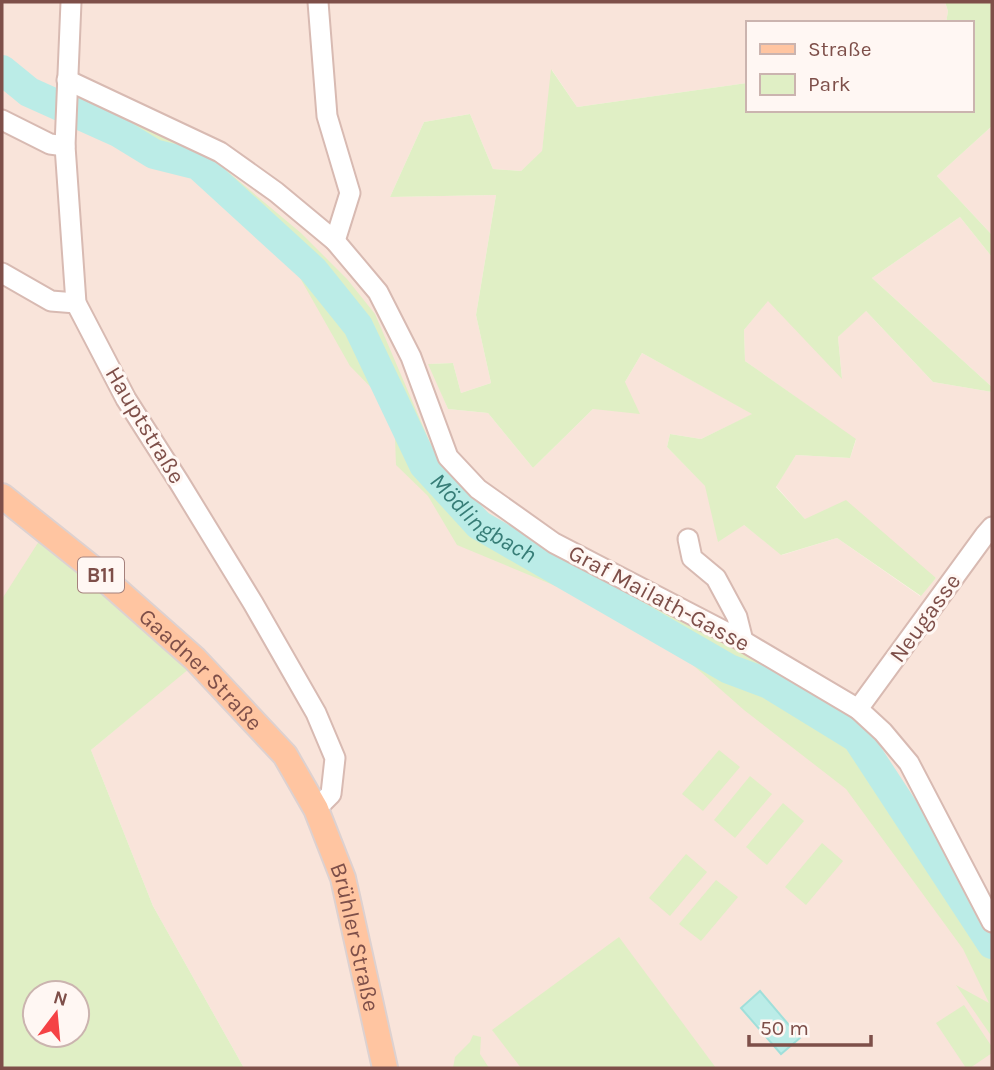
<svg xmlns="http://www.w3.org/2000/svg" width="994" height="1070" font-family="Karla,sans-serif">
<style>
.residential{fill:#f9e4da}
.green{fill:#e0efc5;fill-rule:evenodd}
.water{fill:#bbece7;stroke:#a0dfda;stroke-width:2}
.lines{fill:none;stroke-linecap:round;stroke-linejoin:round}
.river{stroke:#bbece7;stroke-width:30}
.minor-casing{stroke:#d8bab2;stroke-width:23}
.major-casing{stroke:#ddd1d0;stroke-width:28}
.minor{stroke:#fff;stroke-width:19}
.major{stroke:#ffc5a1;stroke-width:24}
.labels{text-anchor:middle;dominant-baseline:central;stroke-width:6;stroke-linejoin:round;paint-order:stroke}
.shield{fill:#fff7f3;stroke:#a5817c;stroke-width:2}
.shield-label{font-size:21px;font-weight:bold;fill:#7e4f49}
.street-label{font-size:23px;fill:#7e4f49;stroke:#fff7f3}
.water-label{font-size:24px;font-style:italic;fill:#377d77;stroke:#fff7f3}
</style>
<rect width="100%" height="100%" fill="#fff2ea"/>
<g class="residential">
<polygon points="2,2 945,2 948,11 946,23 747,23 747,83 577,107 552,70 542,152 521,171 493,169 470,114 424,122 390,197 496,195 476,315 491,383 461,393 453,363 429,364 448,409 488,413 533,468 593,409 625,382 642,353 753,414 701,439 670,434 667,447 744,525 782,555 837,538 920,596 936,578 805,519 776,486 796,455 850,458 856,440 745,361 744,330 768,300 842,378 838,337 865,310 933,382 992,392 992,1068 244,1068 153,906 91,750 189,668 2,599"/>
<polygon points="992,126 992,235 937,176"/>
<polygon points="960,217 992,257 992,387 872,278"/>
</g>
<g class="green">
<polygon points="945,2 992,2 992,126 937,176 992,235 992,257 960,217 872,278 992,387 992,392 933,382 866,311 838,337 842,379 768,301 744,330 745,361 856,439 850,458 796,455 776,487 805,519 846,500 936,578 921,596 837,538 781,555 744,525 718,542 705,486 667,447 670,434 701,439 752,414 642,353 625,382 640,414 593,409 533,468 488,413 448,409 428,364 453,363 461,393 491,383 476,315 496,195 390,197 424,122 470,114 493,169 521,171 542,151 551,69 577,107 747,83 747,110 971,110 971,23 946,23 948,11"/>
<polygon points="89,106 124,116 215,161 301,233 347,279 375,314 434,452 470,501 538,545 781,674 878,743 992,954 992,1037 956,985 989,1003 963,949 846,789 744,710 677,651 558,587 457,545 428,496 396,465 394,411 350,366 291,262 189,175 83,131"/>
<path d="M41,538L190,668L91,750L153,906L244,1068H2V599ZM35,993H77V1035H35Z"/>
<polygon points="719,750 740,767 703,811 682,794"/>
<polygon points="750,776 772,794 735,838 714,820"/>
<polygon points="783,803 804,821 767,865 746,847"/>
<polygon points="822,843 843,861 806,905 785,887"/>
<polygon points="686,854 707,872 670,916 649,898"/>
<polygon points="716,880 738,897 701,941 679,924"/>
<polygon points="619,937 716,1068 521,1068 492,1030"/>
<polygon points="964,1005 992,1047 992,1053 970,1068 966,1068 936,1023"/>
<polygon points="473,1035 481,1037 480,1054 489,1068 453,1068 455,1057 470,1042"/>
</g>
<polygon class="water" points="760,991 800,1038 781,1054 741,1008"/>
<g class="lines">
<path class="river" id="s1" d="M2,70L29,92L118,132L154,154L198,165L313,270L358,326L424,465L479,525L729,669L769,684L857,738L992,944"/>
<g class="minor-casing">
<g id="minor">
<polyline points="71,2 65,146 76,303 126,399 179,482 253,603 316,713 335,758 331,794 316,809"/>
<polyline points="318,2 327,116 350,193 335,241"/>
<polyline points="67,80 220,152 276,192 335,241 378,292 411,357 448,457 478,489 554,543 743,641 858,709 883,732 909,763 992,922"/>
<polyline points="2,120 50,144 65,146"/>
<polyline points="2,273 51,301 76,303"/>
<polyline points="688,539 692,558 716,578 737,617 743,641"/>
<polyline points="858,709 985,535 992,527"/>
</g>
</g>
<g class="major-casing">
<g id="major">
<path id="s2" d="M2,496L91,567L195,659L285,755L316,809L343,878L385,1068"/>
</g>
</g>
<use href="#minor" class="minor"/>
<use href="#major" class="major"/>
</g>
<g class="labels">
<rect class="shield" x="78" y="557.5" width="46" height="35" rx="5"/>
<g class="shield-label">
<text x="101" y="575">B11</text>
</g>
<g class="street-label">
<text transform="translate(145 425) rotate(59)">Hauptstraße</text>
<text transform="translate(659 598) rotate(28)">Graf Mailath-Gasse</text>
<text transform="translate(925 618) rotate(-54)">Neugasse</text>
<text stroke="none"><textPath href="#s2" startOffset="264">Gaadner Straße</textPath></text>
<text stroke="none"><textPath href="#s2" startOffset="581">Brühler Straße</textPath></text>
</g>
<g class="water-label">
<text stroke="none"><textPath href="#s1" startOffset="682">Mödlingbach</textPath></text>
</g>
</g>
<rect width="994" height="1070" fill="none" stroke="#7e4f49" stroke-width="7"/>
<rect x="746" y="21" width="228" height="91" fill="#fff7f3" stroke="#cbb4af" stroke-width="2"/>
<rect x="760" y="44" width="35" height="10" fill="#ffc5a1" stroke="#cbb4af" stroke-width="2"/>
<text x="808" y="56" font-size="21" fill="#7e4f49">Straße</text>
<rect x="760" y="74" width="35" height="21" fill="#e0efc5" stroke="#cbb4af" stroke-width="2"/>
<text x="808" y="91" font-size="21" fill="#7e4f49">Park</text>
<g transform="translate(56 1014) rotate(16)"><circle r="33" fill="#fff7f3" stroke="#cbb4af" stroke-width="2"/>
<path d="M0-5L12 26L0 18L-12 26Z" fill="#f54245"/>
<text y="-10" font-size="19" font-weight="bold" text-anchor="middle" fill="#7e4f49">N</text>
</g>
<path d="M749 1035v10h122v-10" fill="none" stroke="#7e4f49" stroke-width="3.5"/>
<text x="760" y="1035" font-size="21" fill="#7e4f49" stroke="#fff7f3" stroke-width="5" paint-order="stroke">50 m</text>
</svg>
